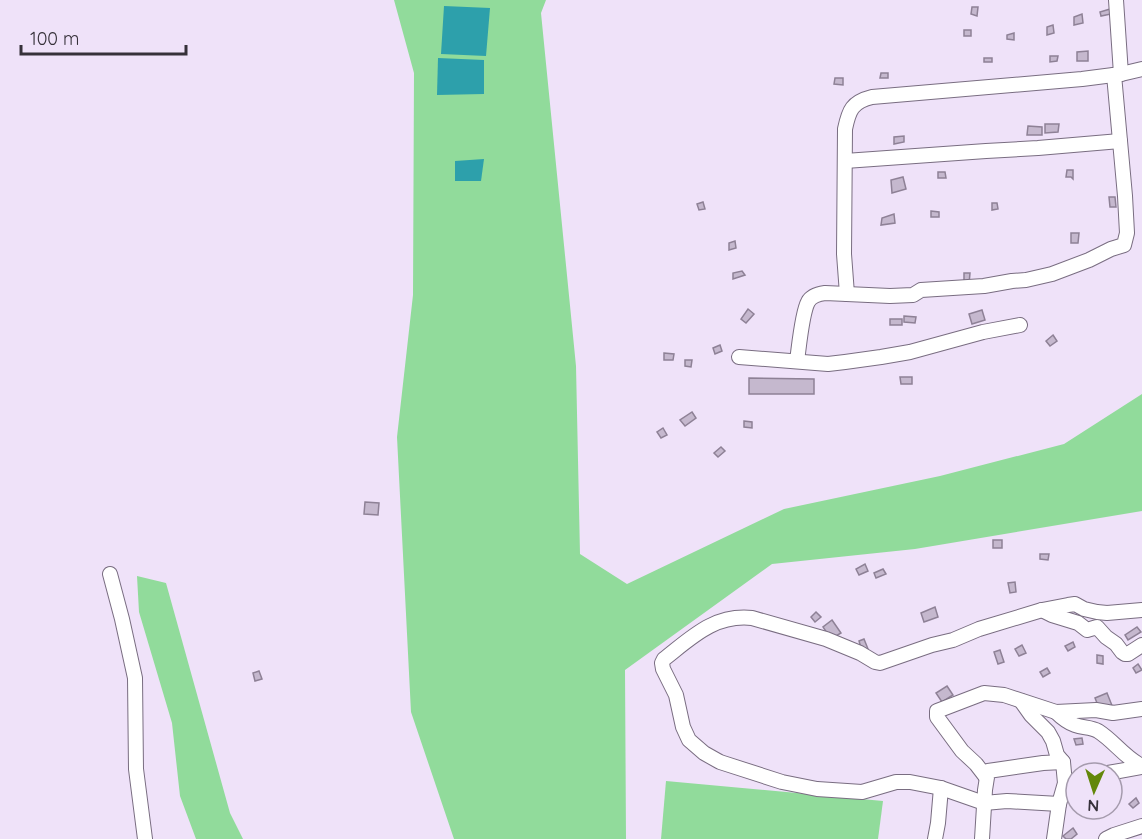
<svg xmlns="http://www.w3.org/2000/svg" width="1142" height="839" font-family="Quicksand,sans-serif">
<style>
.green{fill:#91db9b}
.water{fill:#2da0ab}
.building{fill:#c5b8ce;stroke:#8e8196;stroke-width:1.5}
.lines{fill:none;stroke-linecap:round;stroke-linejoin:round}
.minor-casing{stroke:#796d81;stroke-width:16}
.minor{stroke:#fff;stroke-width:14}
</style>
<rect width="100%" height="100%" fill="#efe2f9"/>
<g class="green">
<polygon points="394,0 546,0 541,13 576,366 580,554 627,584 784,509 940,476 1064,444 1142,394 1142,511 915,549 772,564 625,670 626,839 454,839 411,712 397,437 413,295 414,73"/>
<polygon points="137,576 166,583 230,813 243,839 196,839 180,796 172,723 139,612"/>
<polygon points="666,781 883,801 878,839 661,839"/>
</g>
<g class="water">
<polygon points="444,6 490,8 486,56 441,54"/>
<polygon points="438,58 484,60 484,94 437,95"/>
<polygon points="484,159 481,181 455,181 455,161"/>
</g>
<g class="building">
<polygon points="972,7 978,7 977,16 971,14"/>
<polygon points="1110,9 1111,14 1101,16 1100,12"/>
<polygon points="1082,14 1083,23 1074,25 1074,17"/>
<polygon points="1053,25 1054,33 1047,35 1047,27"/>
<rect x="964" y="30" width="7" height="6"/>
<polygon points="1014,33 1014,40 1007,39 1007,35"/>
<polygon points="1088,51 1088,61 1077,61 1077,52"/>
<polygon points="1050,56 1058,56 1057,61 1050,62"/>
<rect x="984" y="58" width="8" height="4"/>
<polygon points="881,73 888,73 888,78 880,78"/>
<polygon points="835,78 843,78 843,85 834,84"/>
<polygon points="1045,124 1059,124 1058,132 1045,133"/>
<polygon points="1028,126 1042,127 1042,135 1027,135"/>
<polygon points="904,136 904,142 894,144 894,137"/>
<polygon points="1067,170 1073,170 1073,179 1071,177 1066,177"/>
<polygon points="938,172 945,172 946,178 938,178"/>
<polygon points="903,177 906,189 892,193 891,180"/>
<polygon points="1109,197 1115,197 1116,207 1110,207"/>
<polygon points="703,202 705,209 699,210 697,204"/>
<polygon points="992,203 997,203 998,209 992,210"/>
<polygon points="931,211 939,212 939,217 931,217"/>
<polygon points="894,214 895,223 881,225 882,218"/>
<polygon points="1071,233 1079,233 1078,243 1071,243"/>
<polygon points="735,241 736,248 729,250 729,243"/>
<polygon points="742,271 745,275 733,279 733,273"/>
<polygon points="964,273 970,273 969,284 964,284"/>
<polygon points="748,309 754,314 746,323 741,319"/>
<polygon points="982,310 985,320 972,324 969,314"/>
<polygon points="904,316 916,317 915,323 904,322"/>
<rect x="890" y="319" width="12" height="6"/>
<polygon points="1053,335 1057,341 1050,346 1046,341"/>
<polygon points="720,345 722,351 715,354 713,348"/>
<polygon points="664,353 674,354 673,360 664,360"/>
<polygon points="685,360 692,360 691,367 685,366"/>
<polygon points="900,377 912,377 912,384 901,384"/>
<polygon points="749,378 814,379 814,394 749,394"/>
<polygon points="692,412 696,418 685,426 680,420"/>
<polygon points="744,421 752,422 752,428 744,427"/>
<polygon points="663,428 667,435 661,438 657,432"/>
<polygon points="721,447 725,451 718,457 714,453"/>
<polygon points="365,502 379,503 378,515 364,514"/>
<rect x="993" y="540" width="9" height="8"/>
<polygon points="1040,554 1049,554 1048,560 1040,559"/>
<polygon points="865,564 868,571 859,575 856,569"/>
<polygon points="883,569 886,574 876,578 874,573"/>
<polygon points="1015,582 1016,592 1010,593 1008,583"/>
<polygon points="935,607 938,617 924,622 921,613"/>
<polygon points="816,612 821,617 815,622 811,617"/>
<polygon points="832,620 841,633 831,639 823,627"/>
<polygon points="1137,627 1141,632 1128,640 1125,635"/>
<polygon points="864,639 868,649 862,651 859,641"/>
<polygon points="1073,642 1075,647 1068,651 1065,646"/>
<polygon points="1022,645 1026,653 1019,656 1015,649"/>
<polygon points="1000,650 1004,662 998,664 994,652"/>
<polygon points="1097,655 1103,656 1103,664 1097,663"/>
<polygon points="1138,664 1142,670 1136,673 1133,668"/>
<polygon points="1047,668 1050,673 1043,677 1040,672"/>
<polygon points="259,671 262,679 255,681 253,673"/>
<polygon points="947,686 953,695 942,702 936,693"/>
<polygon points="1107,693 1113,708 1101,713 1095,698"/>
<polygon points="1082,738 1083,744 1076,745 1074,739"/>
<polygon points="1136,798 1139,803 1133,808 1129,804"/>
<polygon points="1073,828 1077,834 1071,839 1066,839 1063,836"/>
</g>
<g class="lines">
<g class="minor-casing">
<g id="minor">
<polyline points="1116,0 1121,74"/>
<polyline points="845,161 986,151 1038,148 1120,141"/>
<path d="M847,294L844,254L845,129C849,110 852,102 872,97L1082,79L1121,74L1142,69"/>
<polyline points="739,357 828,364 845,362 881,357 910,352 983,332 1020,325"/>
<path d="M797,361C799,347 802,313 808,302C811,296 818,294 825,293L890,296L913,295L921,290L984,286L1012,281L1026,280L1052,274L1089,260L1111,249L1124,245L1127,233L1125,196L1114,75"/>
<polyline points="110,574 122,619 135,678 136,769 145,839"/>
<polyline points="1042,610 1052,615 1078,623 1087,630 1097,627 1106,637 1116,644 1122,652 1125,654 1128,654 1142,645"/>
<polyline points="1021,701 1031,715 1048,732 1053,741 1057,755 1063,762 1065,783 1059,804 1054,839"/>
<path d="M1056,712C1062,718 1067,722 1075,725C1083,728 1091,727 1098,731C1114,741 1125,758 1142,766"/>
<polyline points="1108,773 1142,767"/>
<polyline points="986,777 976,764 962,751 937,717 937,711 984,693 1004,695 1056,712 1096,710 1113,713 1142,709"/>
<path d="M1059,804L1007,801L984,803L941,788L910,782H896L862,792L817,789L782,782L720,762L704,753L689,740L683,727L676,695L663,669L662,663L664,659C691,638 714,614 752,618L826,639L860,653L875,662L880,663L932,645L953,640L979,629L1042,610L1068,605L1075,604L1084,609L1097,612L1107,613L1142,610"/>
<polyline points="935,839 938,823 941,788"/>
<polyline points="982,839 985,790 988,771 1043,763 1063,762"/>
<polyline points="1106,839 1114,835 1142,826"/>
</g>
</g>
<use href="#minor" class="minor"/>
</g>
<g transform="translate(1094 791) rotate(183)"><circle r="28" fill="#efe2f9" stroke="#a59bad" stroke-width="1.5"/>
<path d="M0-4.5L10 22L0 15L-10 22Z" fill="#63870a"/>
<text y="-9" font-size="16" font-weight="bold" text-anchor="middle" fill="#36313a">N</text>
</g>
<path d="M21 45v9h165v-9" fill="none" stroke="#36313a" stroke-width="3"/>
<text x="30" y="45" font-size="18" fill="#36313a" stroke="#efe2f9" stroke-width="4.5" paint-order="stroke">100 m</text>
</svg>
